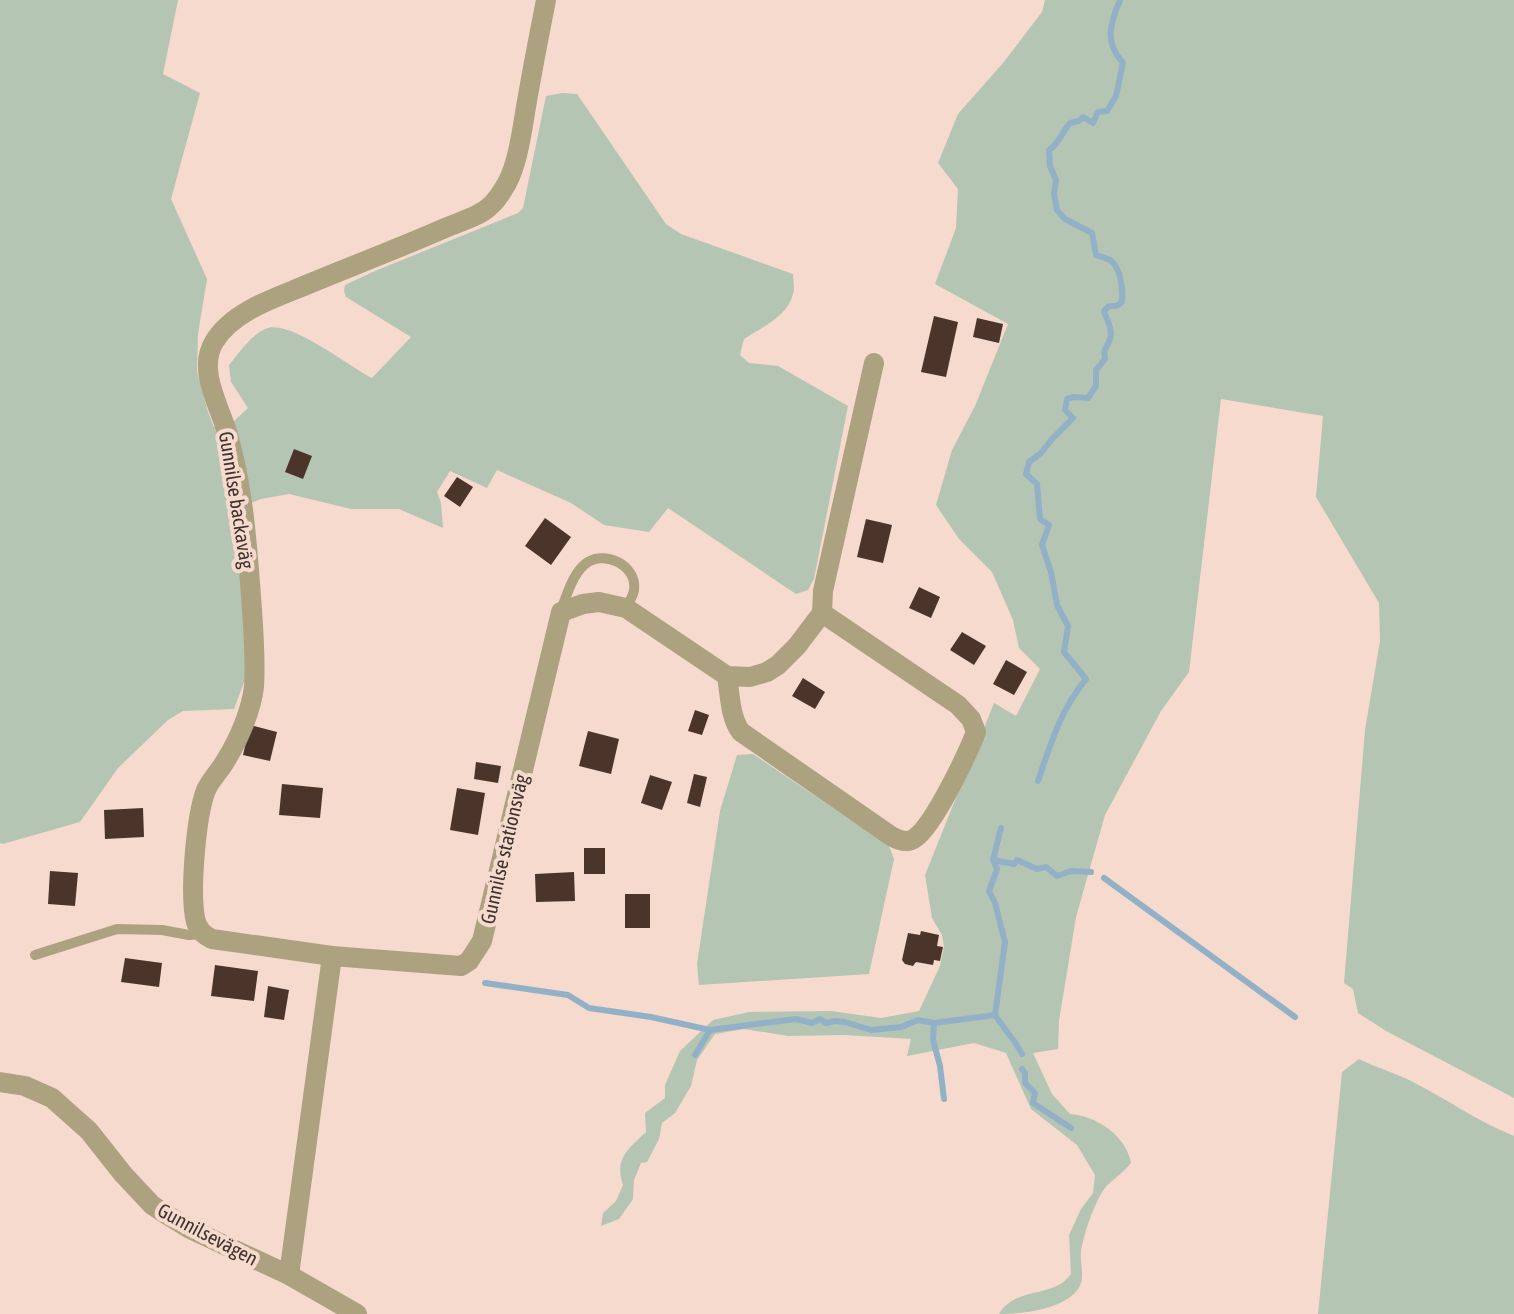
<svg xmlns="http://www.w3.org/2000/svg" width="1514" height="1314" font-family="'Asap Condensed',sans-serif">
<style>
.green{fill:#b5c5b4}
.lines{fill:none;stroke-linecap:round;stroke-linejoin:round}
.stream{stroke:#92b1c7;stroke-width:6}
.building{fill:#4b352b}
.lane{stroke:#aca280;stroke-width:10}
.street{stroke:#aca280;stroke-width:20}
.labels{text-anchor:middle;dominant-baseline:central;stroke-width:8;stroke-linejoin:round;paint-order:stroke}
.street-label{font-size:20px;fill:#3e332e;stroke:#f6dacd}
</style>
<rect width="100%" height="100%" fill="#f6dacd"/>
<g class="green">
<path d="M0,0H178L163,74L200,93L171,199L207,279L198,334L197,371L208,412L214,427L232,423L248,408L231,382L229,365C239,353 250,336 265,329C287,317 350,367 372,378L411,337L346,297L344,291L345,285L375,271L518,213L523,208L546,96L562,93L577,94L666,224L681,234L793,274C793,280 795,288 793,294C788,316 761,328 744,339L740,355L749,363L778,366L848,406L814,579L808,590L796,594L668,508L649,532L604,525L571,503L497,470L487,488L450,471L437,492L441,503L443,528L399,509H351L289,494L261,499L231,511L239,554L249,669L234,709L183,711L168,720L118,768L80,822L3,844L0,843Z"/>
<path d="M1045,0H1514V1098L1386,1031L1358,1013L1353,989L1344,983L1365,730L1380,641L1379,603L1316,497L1323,416L1221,399L1189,672L1161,711L1105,815L1076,917L1059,1021L1058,1049L1033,1053L1052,1094L1070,1114C1096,1116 1126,1135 1131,1163C1122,1175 1108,1181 1101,1194C1093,1208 1083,1236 1081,1252C1080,1262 1084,1274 1081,1283C1072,1309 1022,1314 999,1314C1013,1290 1042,1296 1062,1283C1065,1281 1068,1277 1071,1274L1069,1235L1081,1209L1093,1193L1095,1175L1077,1145L1031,1109L1006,1053L974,1043L907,1056L911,1039L844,1035L788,1036L744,1029L715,1034L697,1060L691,1086L675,1113L662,1123L659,1139L647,1162L641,1163L634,1180L633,1199L619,1219L601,1226L603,1213L616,1201L623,1185C614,1159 628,1149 646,1132L645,1113L665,1098V1085L680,1051L713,1020L749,1012L831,1011L881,1018L919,1011L940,966L944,947L942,935L932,918L925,875L994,703L1016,716L1040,669L1019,648L1013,620L992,572L959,539L936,505L952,450L975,406L1008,324L935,284L956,228L958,189L938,163L958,114L1003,63L1042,12Z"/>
<polygon points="753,754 889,846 894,859 869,974 699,985 697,964 720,811 737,755"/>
<path d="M1359,1059C1377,1068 1396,1073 1413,1082C1447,1099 1478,1122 1514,1136V1314H1318L1342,1072Z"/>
</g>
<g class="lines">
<g class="stream">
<path d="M1038,781C1051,743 1060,711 1086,679L1064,652L1068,626L1057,605L1051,572L1042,545L1049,525L1040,519L1037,484L1026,474L1029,462L1041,453L1052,439L1073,418L1065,410L1067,399L1073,397L1088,398L1096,386V370L1105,359C1103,348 1107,348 1110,339C1113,330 1107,320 1104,311L1109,306H1117L1122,302C1123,289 1121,268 1110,260C1106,258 1101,257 1096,255L1092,233L1065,219L1057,210L1054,194L1056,180L1050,166L1049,150C1059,144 1062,132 1070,123L1079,121L1083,117L1093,123L1098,112L1107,111L1116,96L1123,63C1104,42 1110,24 1120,0"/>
<path d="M1001,828L993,860L997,869L989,891L995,903L1005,942L995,1015C1004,1029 1015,1040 1022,1054"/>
<polyline points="993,860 1014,864 1017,860 1037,869 1046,867 1057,876 1071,871 1091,872"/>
<polyline points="1104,878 1295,1017"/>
<polyline points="485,983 568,995 589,1008 651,1017 710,1030 796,1019 812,1023 820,1019 826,1023 835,1021 845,1022 871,1030 901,1027 918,1020 934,1023 995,1015"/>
<polyline points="934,1023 933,1040 940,1066 944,1099"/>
<polyline points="695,1055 710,1030"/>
<polyline points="1022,1069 1025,1073 1025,1083 1035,1093 1033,1103 1071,1128"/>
</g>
</g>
<g class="building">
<polygon points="934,316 958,322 946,377 921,372"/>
<polygon points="977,318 1003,324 999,343 973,337"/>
<polygon points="294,449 312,456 303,479 285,472"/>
<polygon points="457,477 473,487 460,507 444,496"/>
<polygon points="545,518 571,537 551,565 525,546"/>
<polygon points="866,519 892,525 883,563 857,557"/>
<polygon points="919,587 940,597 931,618 909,608"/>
<polygon points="962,632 986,646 974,665 950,650"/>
<polygon points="1006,660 1027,672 1014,695 993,684"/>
<polygon points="803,678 825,692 815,709 792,696"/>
<polygon points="695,710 709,715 702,735 688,731"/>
<polygon points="250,725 277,732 270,761 243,755"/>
<polygon points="588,731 619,739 611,774 579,766"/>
<polygon points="476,762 501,766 498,783 474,779"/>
<polygon points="694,774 707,777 700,807 687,803"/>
<polygon points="650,775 672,782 662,810 641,803"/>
<polygon points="282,784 323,788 320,818 279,815"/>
<polygon points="457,788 485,793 478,835 450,830"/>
<polygon points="143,808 144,837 105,839 104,810"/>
<rect x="584" y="848" width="21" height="26"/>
<polygon points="50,871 78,873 75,906 48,904"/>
<polygon points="574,872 575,901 536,902 535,874"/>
<rect x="625" y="894" width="25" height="34"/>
<polygon points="921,931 939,935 937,946 943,947 940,961 934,960 933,965 916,962 913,966 905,964 902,960 908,933 920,935"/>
<polygon points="125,958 162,963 159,987 121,982"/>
<polygon points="215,965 258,971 254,1001 211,996"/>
<polygon points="268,986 289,990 284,1020 264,1017"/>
</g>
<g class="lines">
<g class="lane">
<path d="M561,610C567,595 572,576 584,565C602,548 638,565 634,590C633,596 629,603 626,608"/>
<polyline points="35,955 117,929 162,930 189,935 202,934"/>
</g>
<g class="street">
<path d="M546,0C539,36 532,71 526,107C522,130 518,163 507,183C502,192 496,201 489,207C478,217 459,222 445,228C395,250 344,269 294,290C266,301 230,315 214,342C197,370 220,407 228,435C243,487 247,542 251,596C253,626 256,657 254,687C251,711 239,739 226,760C220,771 211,779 206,790C196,816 189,895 196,922C199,931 204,935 212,939L332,956L461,966L469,961L482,941L561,612L583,604L599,602L626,608L727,676L750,677L767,672L778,665L797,646L822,613L823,591L874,363"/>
<path d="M727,676C730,694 730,718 741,732L891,836C898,840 907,844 915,838C934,825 967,755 976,732L971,719L958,705L822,613"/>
<polyline points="0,1082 25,1086 52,1098 89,1131 123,1174 152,1205 164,1213 190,1229 289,1275 357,1314"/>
<polyline points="289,1275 332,956"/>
</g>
</g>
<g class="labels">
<g class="street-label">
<text transform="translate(237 500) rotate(81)">Gunnilse backaväg</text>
<text transform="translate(504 849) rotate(-77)">Gunnilse stationsväg</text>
<text transform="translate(208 1234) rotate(28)">Gunnilsevägen</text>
</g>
</g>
</svg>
